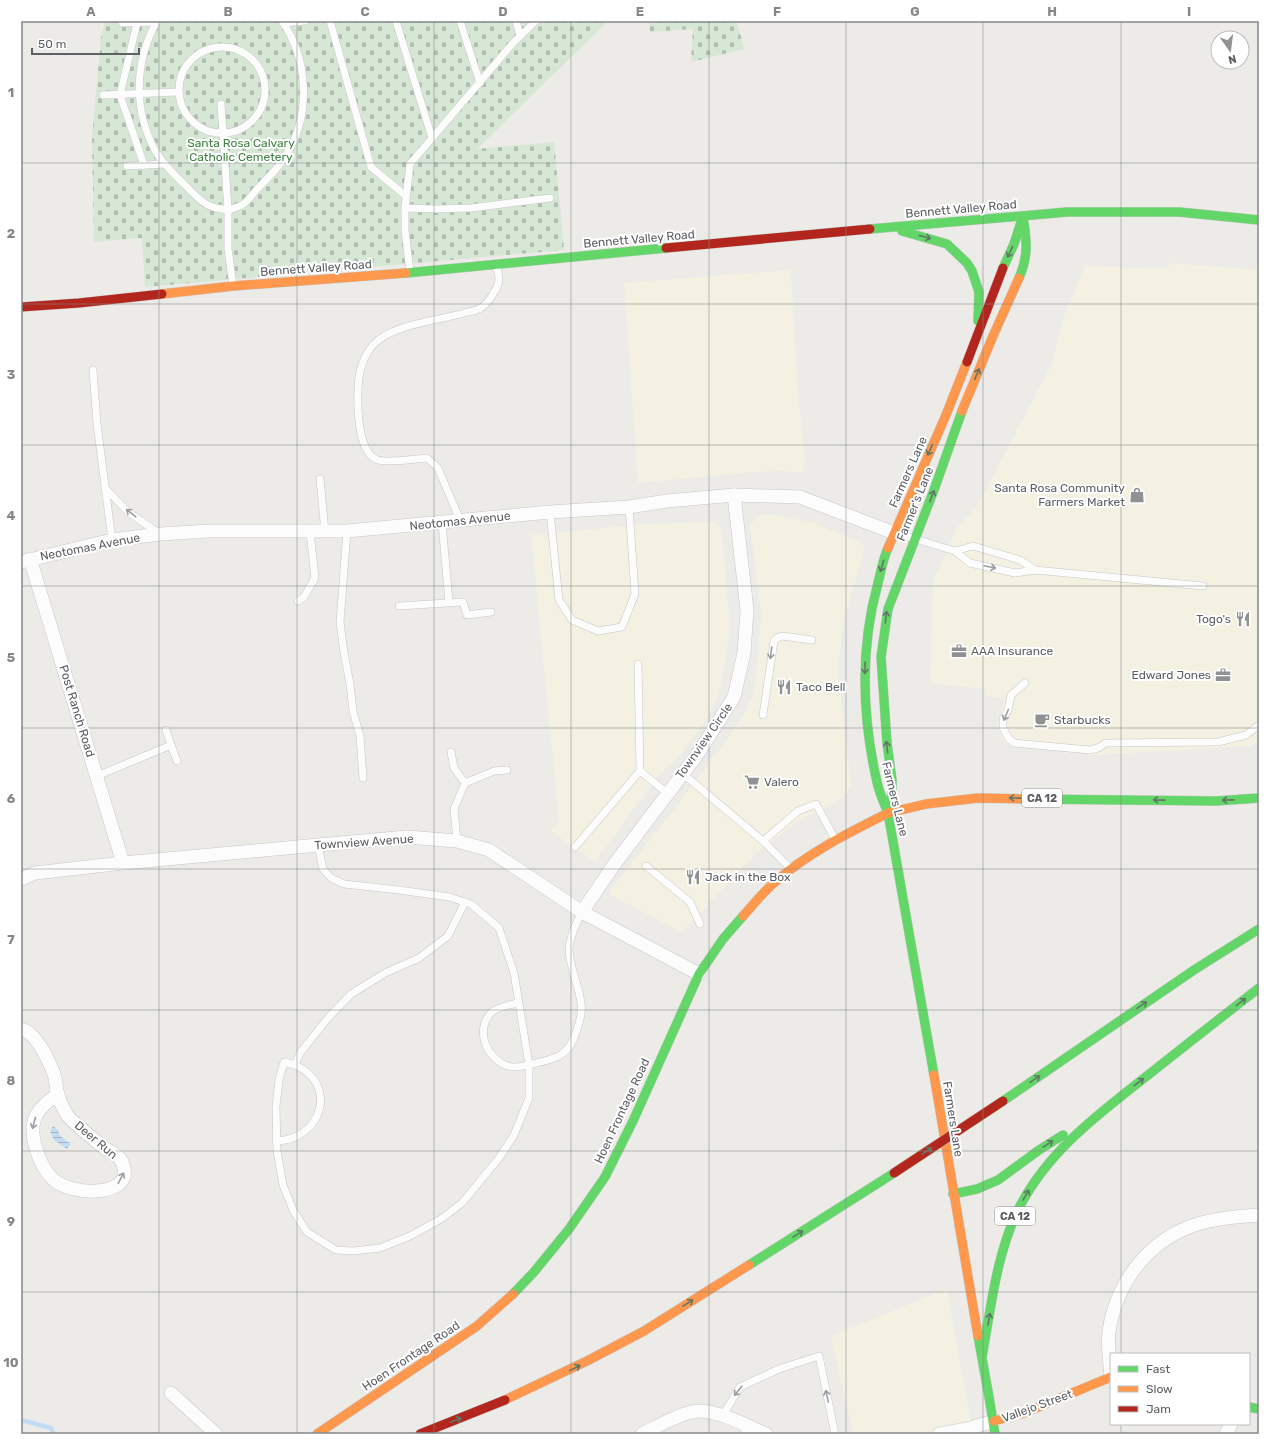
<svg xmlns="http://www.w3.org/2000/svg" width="1280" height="1455" font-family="Rubik,sans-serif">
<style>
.commercial{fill:#f4f0e2}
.cemetery{fill:url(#cemetery-stones)}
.water{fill:url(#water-rules)}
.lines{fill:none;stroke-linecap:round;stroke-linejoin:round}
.stream{stroke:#c1dcf2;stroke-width:4.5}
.lane-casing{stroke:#c7c7c7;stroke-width:8}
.street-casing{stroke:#c7c7c7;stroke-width:14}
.fast-casing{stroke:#c9c9c9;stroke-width:10}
.slow-casing{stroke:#c9c9c9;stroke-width:10}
.jam-casing{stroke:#c9c9c9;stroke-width:10}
.lane{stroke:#fcfcfc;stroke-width:7}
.street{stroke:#fcfcfc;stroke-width:13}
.fast{stroke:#63d668;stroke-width:9}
.slow{stroke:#ff974d;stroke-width:9}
.jam{stroke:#b3261e;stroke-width:9}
.jam-bridge-casing{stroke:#c0b599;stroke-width:10;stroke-linecap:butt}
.jam-bridge{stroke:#b3261e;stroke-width:9}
.oneway{stroke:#5e7865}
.oneway2{stroke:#9d9ea1}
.grid{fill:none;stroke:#858789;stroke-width:1;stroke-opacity:0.55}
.labels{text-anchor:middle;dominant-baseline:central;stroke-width:4;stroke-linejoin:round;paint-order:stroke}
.shield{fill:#fff;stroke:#8e9092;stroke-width:1}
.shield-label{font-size:11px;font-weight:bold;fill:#5d6064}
.park-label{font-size:12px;fill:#3f8243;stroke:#fff}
.street-label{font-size:12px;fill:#5d6064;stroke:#fff}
.poi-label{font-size:12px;fill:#5d6064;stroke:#fff;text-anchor:start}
.neatline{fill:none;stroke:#858789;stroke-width:1.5}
.grid-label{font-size:13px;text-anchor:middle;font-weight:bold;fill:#858789}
</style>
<defs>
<pattern id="cemetery-stones" width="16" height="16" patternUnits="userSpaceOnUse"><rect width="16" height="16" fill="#d7e7d5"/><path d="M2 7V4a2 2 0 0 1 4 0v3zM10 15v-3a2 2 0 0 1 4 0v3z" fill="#b2bfb0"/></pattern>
<pattern id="water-rules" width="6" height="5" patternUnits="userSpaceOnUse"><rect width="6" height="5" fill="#c1dcf2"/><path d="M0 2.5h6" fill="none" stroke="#a0b6c8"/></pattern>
</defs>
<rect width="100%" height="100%" fill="#ecebe8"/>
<g class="commercial">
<polygon points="1171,263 1259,270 1259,741 1251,746 1092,755 1007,745 1001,738 998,727 1004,698 986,696 986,689 930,683 933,582 956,529 978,505 1052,363 1064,316 1085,266 1166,269"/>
<polygon points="791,270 798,394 805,459 802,473 779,471 753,472 638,483 624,283"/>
<polygon points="767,514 811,522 860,542 865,548 843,623 838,673 851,785 849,790 844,797 799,821 756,853 682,932 610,895 609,891 669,816 737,726 753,697 759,650 761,613 750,525 759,516"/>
<polygon points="715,522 722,531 730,627 726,658 718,697 703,725 676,760 657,777 595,862 551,831 559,822 531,535 645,524"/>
<polygon points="947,1289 973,1434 853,1434 831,1336"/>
</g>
<g class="cemetery">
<polygon points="105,21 608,21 477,149 554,142 564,250 145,287 142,238 94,242 92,137 101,38"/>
<polygon points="649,21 737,21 744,49 691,62 693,29 650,32"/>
</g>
<polygon class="water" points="53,1126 58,1130 60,1136 71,1144 67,1149 54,1140 50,1131"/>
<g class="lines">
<polyline class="stream" points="21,1420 51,1428 54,1434"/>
<g class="lane-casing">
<g id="lane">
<path d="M157,21C134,62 133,111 156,152C162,163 173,173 182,182C189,189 201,203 210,206C215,208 222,209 228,210V249L233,286"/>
<polyline points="330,21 371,167 406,196"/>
<polyline points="396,21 432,138"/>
<polyline points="460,21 480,83"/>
<polyline points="516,21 520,36"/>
<polyline points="122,23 156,22"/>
<polyline points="137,23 120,95 144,165"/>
<polyline points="283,23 305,21"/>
<circle cx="222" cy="90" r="43"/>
<polyline points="103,95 178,92"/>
<path d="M221,104L228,210C250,204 246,200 261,185C271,175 281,165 288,152C311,112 308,59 282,21"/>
<polyline points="127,166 165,164"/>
<polyline points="405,208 437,209 471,208 550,198"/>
<polyline points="410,272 405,230 405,208 410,164 513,43 536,21"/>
<polyline points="93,370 97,424 112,540"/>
<polyline points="320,479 325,532"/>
<polyline points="105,488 128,512 160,534"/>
<polyline points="550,512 559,600 572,620 598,631 622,627 635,594 629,507"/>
<path d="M460,520L438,468L427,458C416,459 388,463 378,460C355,453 356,391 360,372C362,363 367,352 373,345C392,324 437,321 464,313C468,312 474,311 479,309C487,305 498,289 499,280C499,275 497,269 496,265"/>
<polyline points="442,523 449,602"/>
<polyline points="347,531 340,622 344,653 350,684 353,711 360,736 363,778"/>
<polyline points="895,533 955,551 970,563 1015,573 1035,570 1203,586"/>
<polyline points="955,551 973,546 1020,560 1035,570"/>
<polyline points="298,601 304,597 315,578 310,532"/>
<polyline points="399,606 463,602 467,615 491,612"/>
<polyline points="638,664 640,771"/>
<polyline points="1025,683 1011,695 1008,710 1003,719 1003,727 1006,734 1009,739 1014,743 1090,750 1098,748 1106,743 1218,742 1246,735 1259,725"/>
<polyline points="763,715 774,641 777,638 782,636 812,640"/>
<polyline points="166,730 171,745"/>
<polyline points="451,752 454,768 465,783"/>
<polyline points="682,773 763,841 790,868"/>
<polyline points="97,776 171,745 177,761"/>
<polyline points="457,841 454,809 465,783 494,771 507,770"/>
<polyline points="763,841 798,811 816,804 835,839"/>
<polyline points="318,845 323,869 331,878 344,884 399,890 449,897 471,904 499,928 514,973 529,1065 529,1098 514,1135 499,1158 462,1203 441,1219 410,1236 380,1248 353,1251 336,1250 307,1232 293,1210 283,1185 277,1151 276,1106 279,1080 284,1062 295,1065 300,1053 328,1018 351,994 385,973 419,958 448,936 465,902"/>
<polyline points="575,847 640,771 667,793"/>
<polyline points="646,866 690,902 700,924"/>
<path d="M518,1003C510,1005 499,1006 492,1012C473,1030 488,1062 511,1067C521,1068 550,1060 559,1056C566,1052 571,1045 574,1038C577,1030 580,1022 581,1014C584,995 569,970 569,949C570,935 576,923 582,912"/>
<path d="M276,1141C322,1140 339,1084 295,1065"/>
<polyline points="723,1415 740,1387 779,1369 819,1356 835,1434"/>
<polyline points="744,1434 747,1426"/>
</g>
</g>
<g class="street-casing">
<g id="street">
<polyline points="30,559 123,863"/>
<polyline points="21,562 112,540 160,534 209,531 347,531 550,512 629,507 667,501 734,495 800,497 894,533"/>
<polyline points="21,879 35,873 123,863 318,845 407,837 457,841 489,850 582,912 699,974"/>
<polyline points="582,912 613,866 697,755 734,697 744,653 747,610 734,495"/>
<path d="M21,1029C23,1030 27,1031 29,1033C39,1040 50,1063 54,1074C56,1080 56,1086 57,1092C59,1099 63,1108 67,1115C71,1121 96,1141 103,1147C110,1152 118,1154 122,1162C138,1199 69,1196 53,1179C43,1170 37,1154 34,1141C29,1118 39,1107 58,1094"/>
<path d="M1111,1377C1110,1362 1107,1346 1109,1331C1117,1280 1151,1237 1201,1223C1220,1218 1240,1216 1259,1215"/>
<polyline points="171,1393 216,1434"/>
<path d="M642,1434C656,1427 684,1411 699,1411C723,1412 745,1425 766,1434"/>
<polyline points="939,1434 967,1429 994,1421"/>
<polyline points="1226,1434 1231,1424"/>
</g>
</g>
<g class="fast-casing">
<g id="fast">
<polyline points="870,229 1067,212 1179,212 1259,220"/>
<polyline points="902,231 947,244 967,263 972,271 979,292 978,321"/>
<polyline points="1003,268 1014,244 1023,216"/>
<polyline points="406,273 666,248"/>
<path d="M1019,278C1028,257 1027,244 1024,223"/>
<polyline points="1027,799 1216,801 1259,798"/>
<polyline points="889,812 892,792 892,780 887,743 881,657 888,609 934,490 962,411"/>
<path d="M888,813C884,803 879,792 877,782C862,716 860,648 878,583C881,571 883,559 888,548"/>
<polyline points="888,813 934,1075"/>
<polyline points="1003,1101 1194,970 1259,929"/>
<polyline points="953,1194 977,1189 998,1180 1039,1150 1063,1135"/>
<polyline points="749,1265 894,1173"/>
<polyline points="513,1294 534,1272 569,1229 605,1177 633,1121 699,974 723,939 743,916"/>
<polyline points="978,1336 989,1397 995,1434"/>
<path d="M982,1357C991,1308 996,1256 1018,1210C1047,1151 1101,1112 1152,1072C1187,1044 1223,1016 1259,988"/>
<polyline points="1249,1407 1259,1409"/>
</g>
</g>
<g class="slow-casing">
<g id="slow">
<polyline points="162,294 233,286 406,273"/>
<polyline points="962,411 993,336 1019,278"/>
<polyline points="888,548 946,415 967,362"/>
<polyline points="888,813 926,804 978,798 1027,799"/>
<path d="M743,916C754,904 763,892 775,882C808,853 848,833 888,813"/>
<polyline points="934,1075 978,1336"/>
<polyline points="505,1400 589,1360 644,1331 749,1265"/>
<polyline points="994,1421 1024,1413 1111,1377"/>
<polyline points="317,1434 477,1326 513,1294"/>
</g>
</g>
<g class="jam-casing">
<g id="jam">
<polyline points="666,248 870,229"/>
<polyline points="21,307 79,303 162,294"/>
<polyline points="967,362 1003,268"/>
<polyline points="420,1434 505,1400"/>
</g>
</g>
<use href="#lane" class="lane"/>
<use href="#street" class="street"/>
<use href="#fast" class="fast"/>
<use href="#slow" class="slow"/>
<use href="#jam" class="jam"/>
<g class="jam-bridge-casing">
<polyline id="jam-bridge" points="894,1173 1003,1101"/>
</g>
<use href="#jam-bridge" class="jam-bridge"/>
</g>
<defs><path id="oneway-shaft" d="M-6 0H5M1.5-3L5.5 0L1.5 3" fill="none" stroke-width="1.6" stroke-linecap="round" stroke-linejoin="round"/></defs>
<g class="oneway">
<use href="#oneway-shaft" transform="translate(925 237) rotate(15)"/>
<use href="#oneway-shaft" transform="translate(1010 252) rotate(115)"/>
<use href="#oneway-shaft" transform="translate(977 374) rotate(-68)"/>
<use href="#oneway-shaft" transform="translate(930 450) rotate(114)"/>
<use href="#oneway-shaft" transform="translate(932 496) rotate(-69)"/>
<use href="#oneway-shaft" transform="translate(882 566) rotate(106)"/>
<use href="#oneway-shaft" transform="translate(886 617) rotate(-83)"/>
<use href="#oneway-shaft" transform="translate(865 668) rotate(91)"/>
<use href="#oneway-shaft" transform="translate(887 747) rotate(-97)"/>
<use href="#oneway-shaft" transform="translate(1015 798) rotate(-179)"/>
<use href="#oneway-shaft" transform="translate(1159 800) rotate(-179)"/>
<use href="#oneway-shaft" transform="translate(1228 800) rotate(179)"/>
<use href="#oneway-shaft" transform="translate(1241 1002) rotate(-38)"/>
<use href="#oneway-shaft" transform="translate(1142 1005) rotate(-34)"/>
<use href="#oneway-shaft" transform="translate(1035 1079) rotate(-34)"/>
<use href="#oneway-shaft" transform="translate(1139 1082) rotate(-38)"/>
<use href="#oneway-shaft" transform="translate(1048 1144) rotate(-32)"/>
<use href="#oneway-shaft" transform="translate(927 1151) rotate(-34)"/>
<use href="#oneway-shaft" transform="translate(1026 1195) rotate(-60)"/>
<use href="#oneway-shaft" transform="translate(798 1234) rotate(-32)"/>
<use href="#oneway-shaft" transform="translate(688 1303) rotate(-32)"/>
<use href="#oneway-shaft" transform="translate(989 1319) rotate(-80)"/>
<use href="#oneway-shaft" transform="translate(575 1368) rotate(-26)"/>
<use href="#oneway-shaft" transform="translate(456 1420) rotate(-21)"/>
</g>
<g class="oneway2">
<use href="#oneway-shaft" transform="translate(131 513) rotate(-142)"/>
<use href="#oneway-shaft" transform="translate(990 567) rotate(12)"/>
<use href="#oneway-shaft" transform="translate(771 653) rotate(97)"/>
<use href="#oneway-shaft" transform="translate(1006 715) rotate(113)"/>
<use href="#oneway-shaft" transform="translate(34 1123) rotate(105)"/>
<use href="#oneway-shaft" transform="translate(121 1178) rotate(-63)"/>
<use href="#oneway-shaft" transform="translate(738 1391) rotate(129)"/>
<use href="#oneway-shaft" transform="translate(827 1396) rotate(-102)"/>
</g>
<path class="grid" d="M159,21V1434M297,21V1434M434,21V1434M571,21V1434M709,21V1434M846,21V1434M983,21V1434M1121,21V1354M21,163H1259M21,304H1259M21,445H1259M21,586H1259M21,728H1259M21,869H1259M21,1010H1259M21,1151H1259M21,1292H1259M1121,1424V1434"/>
<defs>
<g id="shop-bare" transform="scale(1.2)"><path d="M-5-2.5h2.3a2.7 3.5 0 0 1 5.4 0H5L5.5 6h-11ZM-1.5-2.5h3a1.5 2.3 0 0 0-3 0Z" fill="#8f9192" stroke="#fff" stroke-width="2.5" paint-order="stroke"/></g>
<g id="restaurant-bare" transform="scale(1.2)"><path d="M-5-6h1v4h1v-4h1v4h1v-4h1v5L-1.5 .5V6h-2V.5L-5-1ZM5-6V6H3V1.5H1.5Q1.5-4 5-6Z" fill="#8f9192" stroke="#fff" stroke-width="2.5" paint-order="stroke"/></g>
<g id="office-bare" transform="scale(1.2)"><path d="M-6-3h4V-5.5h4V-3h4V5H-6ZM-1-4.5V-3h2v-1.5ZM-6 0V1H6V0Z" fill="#8f9192" stroke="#fff" stroke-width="2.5" paint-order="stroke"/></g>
<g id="cafe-bare" transform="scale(1.2)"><path d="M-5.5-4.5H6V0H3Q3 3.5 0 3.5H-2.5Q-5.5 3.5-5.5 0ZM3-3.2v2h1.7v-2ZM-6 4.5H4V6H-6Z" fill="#8f9192" stroke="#fff" stroke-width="2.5" paint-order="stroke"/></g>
<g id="supermarket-bare" transform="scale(1.2)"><path d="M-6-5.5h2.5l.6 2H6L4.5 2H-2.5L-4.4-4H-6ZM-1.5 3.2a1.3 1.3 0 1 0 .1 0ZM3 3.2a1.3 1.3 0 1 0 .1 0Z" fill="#8f9192" stroke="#fff" stroke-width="2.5" paint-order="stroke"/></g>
</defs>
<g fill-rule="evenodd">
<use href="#shop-bare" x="1137" y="495"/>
<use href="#restaurant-bare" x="1243" y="619"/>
<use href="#office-bare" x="959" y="651"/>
<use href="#office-bare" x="1223" y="675"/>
<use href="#restaurant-bare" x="784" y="687"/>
<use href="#cafe-bare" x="1042" y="720"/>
<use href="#supermarket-bare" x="752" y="782"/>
<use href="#restaurant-bare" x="693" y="877"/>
</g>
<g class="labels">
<g class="shield">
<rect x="1022" y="789" width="40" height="18" rx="3"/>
<rect x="995" y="1207" width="40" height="18" rx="3"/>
</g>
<g class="shield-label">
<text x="1042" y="798">CA 12</text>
<text x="1015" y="1216">CA 12</text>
</g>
<g class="park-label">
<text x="241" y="143">Santa Rosa Calvary<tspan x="241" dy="14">Catholic Cemetery</tspan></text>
</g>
<g class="street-label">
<text transform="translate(961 209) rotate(-5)">Bennett Valley Road</text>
<text transform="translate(639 239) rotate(-5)">Bennett Valley Road</text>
<text transform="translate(316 268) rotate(-4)">Bennett Valley Road</text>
<text transform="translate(908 472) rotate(-66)">Farmers Lane</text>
<text transform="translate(915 504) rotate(-68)">Farmer's Lane</text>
<text transform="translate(460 521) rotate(-6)">Neotomas Avenue</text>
<text transform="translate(90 547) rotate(-11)">Neotomas Avenue</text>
<text transform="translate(77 711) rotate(73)">Post Ranch Road</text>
<text transform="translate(704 741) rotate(-55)">Townview Circle</text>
<text transform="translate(895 799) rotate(76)">Farmers Lane</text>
<text transform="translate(364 842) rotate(-4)">Townview Avenue</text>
<text transform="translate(622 1111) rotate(-65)">Hoen Frontage Road</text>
<text transform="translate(953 1119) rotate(81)">Farmers Lane</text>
<text transform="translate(96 1140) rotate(40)">Deer Run</text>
<text transform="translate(411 1356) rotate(-34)">Hoen Frontage Road</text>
<text transform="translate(1037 1406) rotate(-20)">Vallejo Street</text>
</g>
<g class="poi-label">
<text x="1125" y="488" text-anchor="end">Santa Rosa Community<tspan x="1125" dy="14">Farmers Market</tspan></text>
<text x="1231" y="619" text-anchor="end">Togo's</text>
<text x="971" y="651">AAA Insurance</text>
<text x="1211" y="675" text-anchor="end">Edward Jones</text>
<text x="796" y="687">Taco Bell</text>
<text x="1054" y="720">Starbucks</text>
<text x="764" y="782">Valero</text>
<text x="705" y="877">Jack in the Box</text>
</g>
</g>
<rect width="1280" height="1455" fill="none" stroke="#ffffff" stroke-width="44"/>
<rect x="1110" y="1353" width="140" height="72" fill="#ffffff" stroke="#bebfc1"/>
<rect x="1118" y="1366" width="20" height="6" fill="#63d668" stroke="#bebfc1"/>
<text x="1146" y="1373" font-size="12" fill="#5d6064">Fast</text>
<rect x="1118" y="1386" width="20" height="6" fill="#ff974d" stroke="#bebfc1"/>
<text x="1146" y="1393" font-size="12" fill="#5d6064">Slow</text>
<rect x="1118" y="1406" width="20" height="6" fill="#b3261e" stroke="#bebfc1"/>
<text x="1146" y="1413" font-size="12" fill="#5d6064">Jam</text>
<g transform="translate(1230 50) rotate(166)"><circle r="19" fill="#ffffff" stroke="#bebfc1"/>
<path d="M0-3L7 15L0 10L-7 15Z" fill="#8f9192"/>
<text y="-6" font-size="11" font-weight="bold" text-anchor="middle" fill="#5d6064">N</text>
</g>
<path d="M32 48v6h107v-6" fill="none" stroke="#5d6064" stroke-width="2"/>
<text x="38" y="48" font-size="12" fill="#5d6064" stroke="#ffffff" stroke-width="3" paint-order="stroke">50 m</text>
<rect x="22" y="22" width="1236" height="1411" class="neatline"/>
<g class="grid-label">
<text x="91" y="16">A</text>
<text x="228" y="16">B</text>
<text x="365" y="16">C</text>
<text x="503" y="16">D</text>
<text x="640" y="16">E</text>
<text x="777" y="16">F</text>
<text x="915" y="16">G</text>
<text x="1052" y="16">H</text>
<text x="1189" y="16">I</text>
<text x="11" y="97">1</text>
<text x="11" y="238">2</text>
<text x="11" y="379">3</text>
<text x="11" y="520">4</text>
<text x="11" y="662">5</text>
<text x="11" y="803">6</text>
<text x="11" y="944">7</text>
<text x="11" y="1085">8</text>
<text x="11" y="1226">9</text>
<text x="11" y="1367">10</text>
</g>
</svg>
